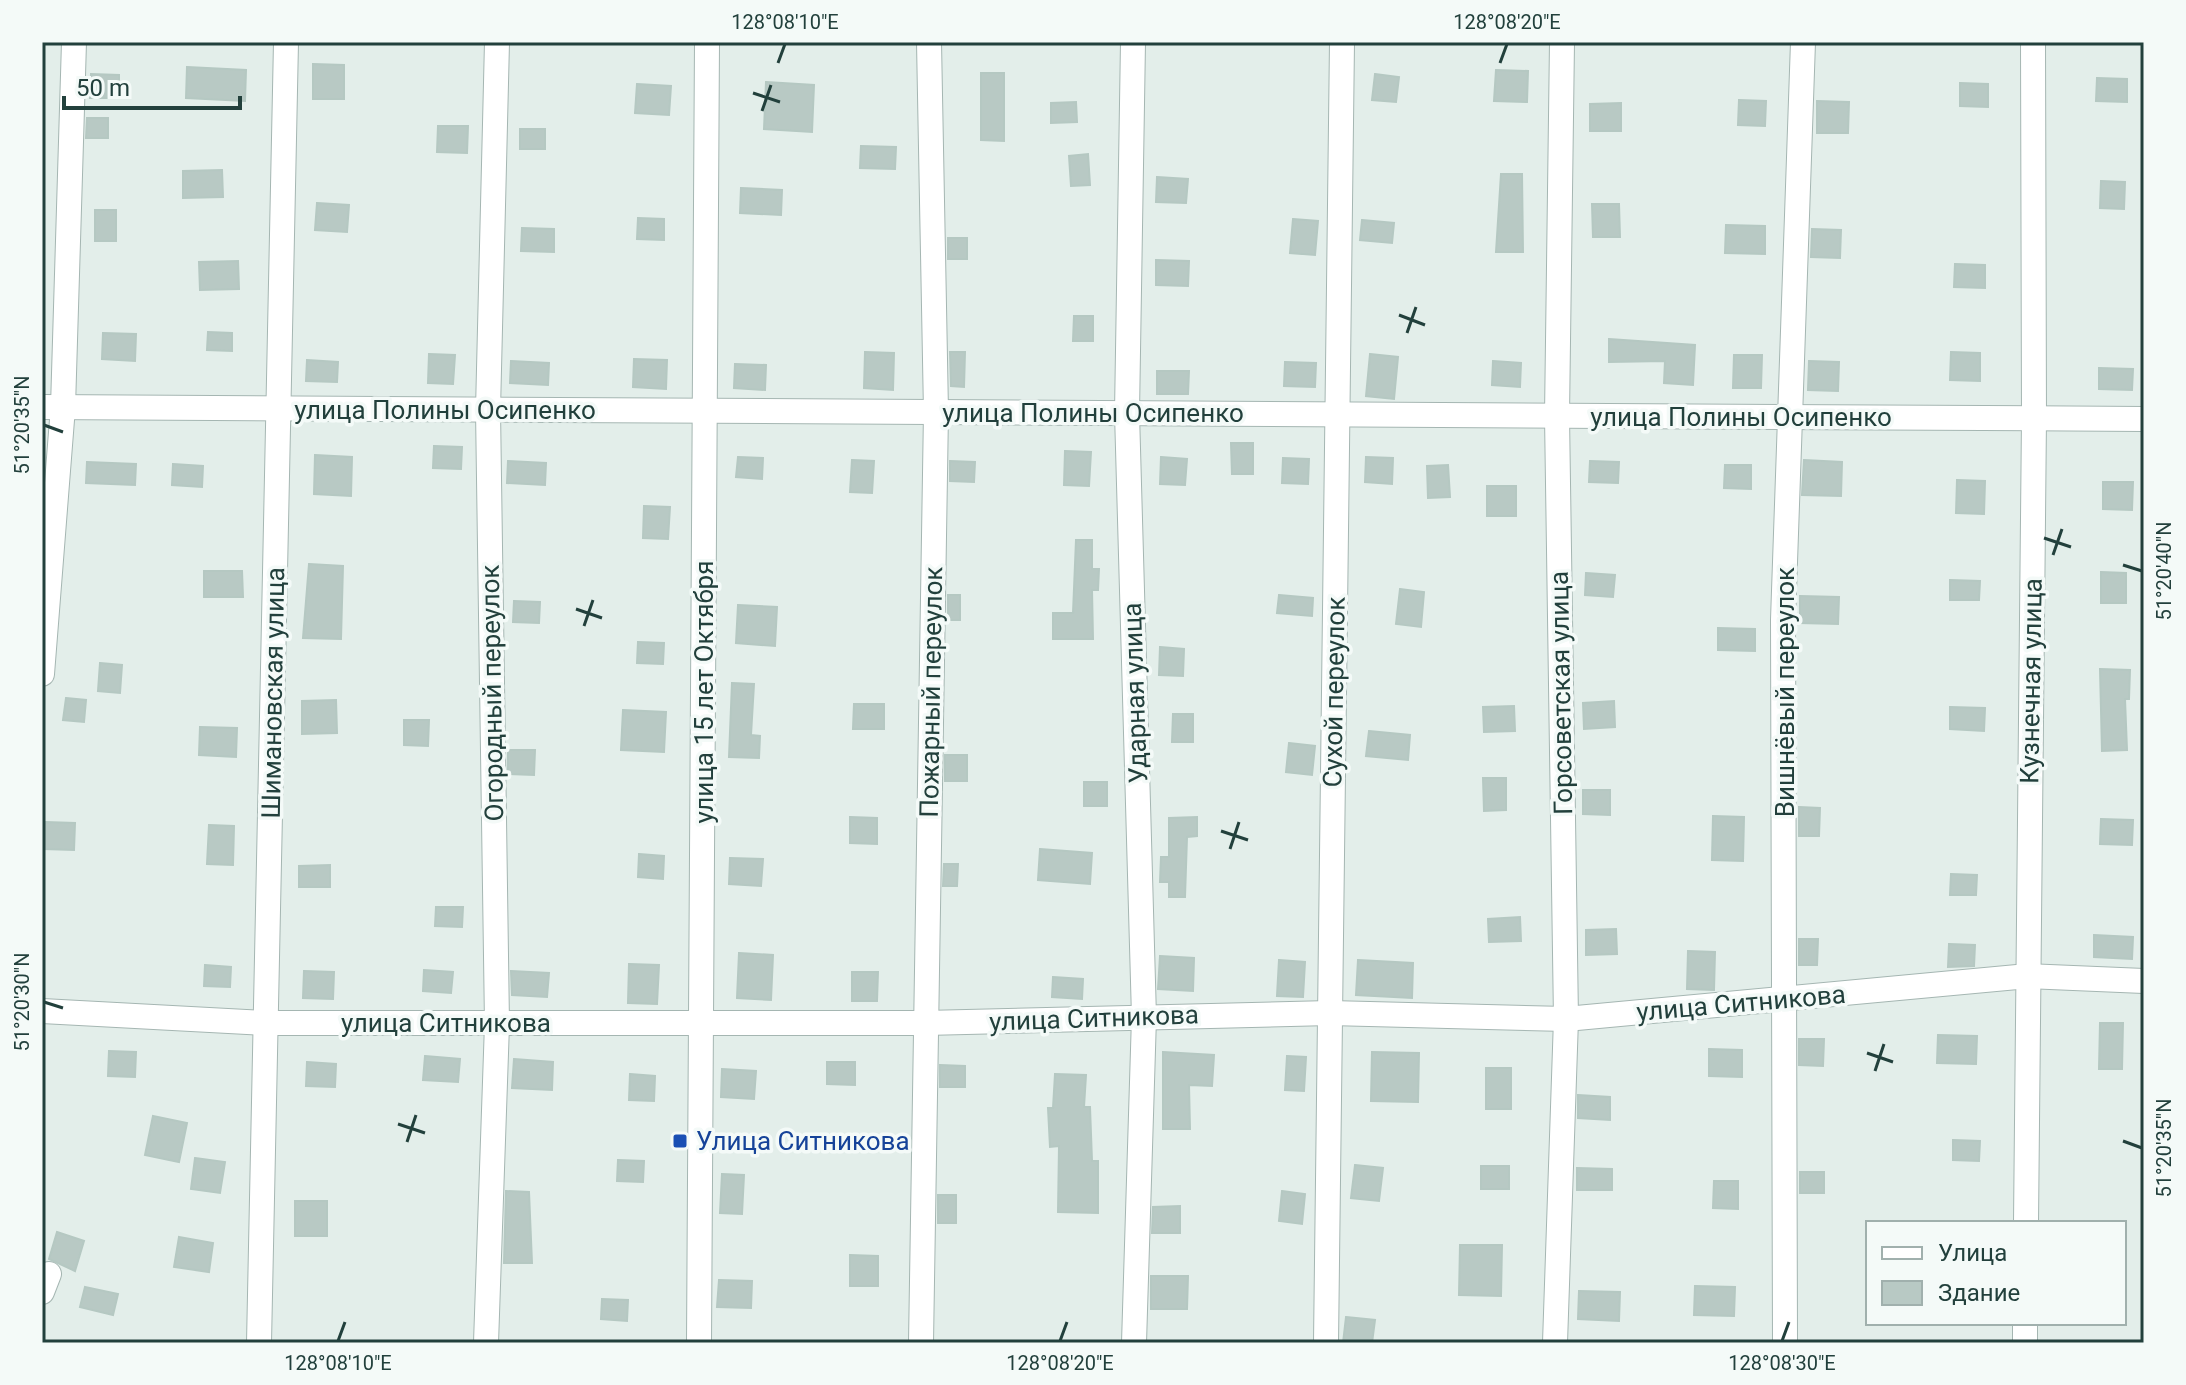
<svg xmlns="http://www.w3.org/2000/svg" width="2186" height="1385" font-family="Roboto,sans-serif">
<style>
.building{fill:#b8c9c4;stroke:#b5c8c2;stroke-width:2}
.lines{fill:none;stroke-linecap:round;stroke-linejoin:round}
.minor-casing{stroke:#a5b6b2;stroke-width:26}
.minor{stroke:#fff;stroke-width:24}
.ticks{fill:none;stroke:#22403c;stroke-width:3}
.transit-dot{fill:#1a4fb4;stroke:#f4faf8;stroke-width:3}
.labels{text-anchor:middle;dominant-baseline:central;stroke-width:7;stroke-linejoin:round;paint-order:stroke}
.street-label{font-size:26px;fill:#22403c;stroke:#f4faf8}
.transit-label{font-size:26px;fill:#164399;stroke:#f4faf8;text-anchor:start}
.neatline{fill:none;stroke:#22403c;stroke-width:3}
.ticks-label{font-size:20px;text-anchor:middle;fill:#22403c}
</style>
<rect width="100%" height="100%" fill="#e3eeea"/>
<g class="building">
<polygon points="313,64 344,65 344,99 313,99"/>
<polygon points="187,67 246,70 245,101 186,98"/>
<polygon points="1496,70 1528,71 1527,102 1494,101"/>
<polygon points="981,73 1004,73 1004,141 981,140"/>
<polygon points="91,74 119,75 119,98 90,98"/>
<polygon points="1375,74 1399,77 1396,102 1372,100"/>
<polygon points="2097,78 2127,79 2127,102 2096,101"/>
<polygon points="766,82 814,85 812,132 764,129"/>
<polygon points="1960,83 1988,84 1988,107 1960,106"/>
<polygon points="637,84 671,86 669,115 635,113"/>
<polygon points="1739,100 1766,101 1765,126 1738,125"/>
<polygon points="1817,101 1849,102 1848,133 1817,133"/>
<polygon points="1076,102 1077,122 1051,123 1051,103"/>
<polygon points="1621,103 1621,131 1590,131 1590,104"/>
<polygon points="87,118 108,118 108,138 86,138"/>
<polygon points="438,126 468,126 467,153 437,152"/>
<rect x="520" y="129" width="25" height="20"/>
<polygon points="861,146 896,147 895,169 860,168"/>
<polygon points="1088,154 1090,185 1071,186 1069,156"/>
<polygon points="222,170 223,197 183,198 183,171"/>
<polygon points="1501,174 1522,174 1523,252 1496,252"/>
<polygon points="1157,177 1188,179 1186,203 1156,202"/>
<polygon points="2101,181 2125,182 2124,209 2100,208"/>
<polygon points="741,188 782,190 781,215 740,213"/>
<polygon points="317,203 349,205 347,232 315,230"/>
<polygon points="1592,204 1619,204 1620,237 1593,237"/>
<rect x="95" y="210" width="21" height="31"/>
<polygon points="638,218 664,219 664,240 637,239"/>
<polygon points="1293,219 1318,221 1315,255 1290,253"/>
<polygon points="1362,220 1394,223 1392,243 1360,240"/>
<polygon points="1726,225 1765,226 1765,254 1725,253"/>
<polygon points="522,228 554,229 554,252 521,251"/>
<polygon points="1812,229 1841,230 1840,258 1811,257"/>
<rect x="948" y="238" width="19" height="21"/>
<polygon points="1156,260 1189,261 1188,286 1156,285"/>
<polygon points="238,261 239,289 200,290 199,262"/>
<polygon points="1955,264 1985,265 1985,288 1954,287"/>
<polygon points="1074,316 1093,316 1093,341 1073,341"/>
<polygon points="208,332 232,333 232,351 207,350"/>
<polygon points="103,333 136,334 135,361 102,359"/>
<polygon points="1609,339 1695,345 1693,385 1664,383 1665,361 1609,362"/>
<polygon points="865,352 894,353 893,390 864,388"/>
<polygon points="950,352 965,352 964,387 951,386"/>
<polygon points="1951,352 1980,353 1980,381 1950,380"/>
<polygon points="429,354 455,355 453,384 428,383"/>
<polygon points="1370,354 1398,357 1394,399 1366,396"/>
<polygon points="1734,355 1762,355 1761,388 1733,388"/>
<polygon points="634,359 667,360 666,389 633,387"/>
<polygon points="307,360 338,362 337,382 306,381"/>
<polygon points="511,361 549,363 548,385 510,383"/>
<polygon points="1493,361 1521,363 1520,387 1492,385"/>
<polygon points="1809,361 1839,362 1838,391 1808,390"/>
<polygon points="1285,362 1316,363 1315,387 1284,386"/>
<polygon points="735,364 766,365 765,390 734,388"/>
<polygon points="2099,368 2133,369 2132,390 2099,389"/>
<polygon points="1157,371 1189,371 1188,394 1157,394"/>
<polygon points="1231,443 1253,443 1253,474 1232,474"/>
<polygon points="434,446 462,447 461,469 433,468"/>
<polygon points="1065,451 1091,452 1089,486 1064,485"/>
<polygon points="315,455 352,457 351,496 314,494"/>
<polygon points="738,457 763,458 762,479 736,477"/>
<polygon points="1161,457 1187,459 1185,485 1160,484"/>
<polygon points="1366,457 1393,458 1392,484 1365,482"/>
<polygon points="1283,458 1309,459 1308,484 1282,483"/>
<polygon points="852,460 874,461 872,493 850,492"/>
<polygon points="1804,460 1842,462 1841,496 1802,495"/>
<polygon points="508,461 546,463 545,485 507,483"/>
<polygon points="950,461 975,462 974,482 950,481"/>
<polygon points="1590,461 1619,462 1618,483 1589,482"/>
<polygon points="87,462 136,464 135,485 86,483"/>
<polygon points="173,464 203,466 202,487 172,485"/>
<polygon points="1448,465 1450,497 1428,498 1427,466"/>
<polygon points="1725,465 1751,465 1751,489 1724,488"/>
<polygon points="1957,480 1985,481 1984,514 1956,513"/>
<polygon points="2103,482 2133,482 2132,510 2103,509"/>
<rect x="1487" y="486" width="29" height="30"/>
<polygon points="644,506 670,507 668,539 643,538"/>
<polygon points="1076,540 1092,540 1092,569 1099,569 1098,590 1092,590 1093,639 1053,639 1053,613 1073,613"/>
<polygon points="309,564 343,566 341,639 303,638"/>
<polygon points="204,571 242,571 243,597 204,597"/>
<polygon points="2101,572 2126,573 2126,603 2101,603"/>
<polygon points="1586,573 1615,575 1613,597 1585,595"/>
<polygon points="1950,580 1980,581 1979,600 1950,600"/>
<polygon points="1400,589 1424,592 1421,627 1396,624"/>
<rect x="948" y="595" width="12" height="25"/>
<polygon points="1279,595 1313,598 1312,616 1277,613"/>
<polygon points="1800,596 1839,597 1838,624 1800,623"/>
<polygon points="514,601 540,602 539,623 513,622"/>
<polygon points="738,605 777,607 775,646 736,643"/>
<polygon points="1718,628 1755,629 1755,651 1718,650"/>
<polygon points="638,642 664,643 663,664 637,663"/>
<polygon points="1160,647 1184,649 1183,676 1159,675"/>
<polygon points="100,663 122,665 120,693 98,691"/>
<polygon points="2100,669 2130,670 2129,699 2125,699 2127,750 2102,751"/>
<polygon points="732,683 754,684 751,735 760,736 759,758 729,757"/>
<polygon points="66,698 86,700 84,722 63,720"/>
<polygon points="336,700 337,733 302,734 302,701"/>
<polygon points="1614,701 1615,727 1584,729 1583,703"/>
<polygon points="854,704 884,704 884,729 853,729"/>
<polygon points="1514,706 1515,731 1484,732 1483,707"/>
<polygon points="1950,707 1985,708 1984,731 1950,729"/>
<polygon points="623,710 666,712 664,752 621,750"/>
<polygon points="1173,714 1193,714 1193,742 1172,742"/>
<polygon points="404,720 429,720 428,746 404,745"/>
<polygon points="200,727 237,728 236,757 199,755"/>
<polygon points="1369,731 1410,735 1408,760 1366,756"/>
<polygon points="1289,743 1315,746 1312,775 1286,772"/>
<polygon points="508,750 535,750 534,775 508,774"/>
<rect x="945" y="755" width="22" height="26"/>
<polygon points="1483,778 1506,778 1506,810 1484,811"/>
<rect x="1084" y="782" width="23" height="24"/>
<polygon points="1583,790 1610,790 1610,815 1583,814"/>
<polygon points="1799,807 1820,808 1819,836 1799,836"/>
<polygon points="1713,816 1744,817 1743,861 1712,860"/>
<polygon points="850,817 877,818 877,844 850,843"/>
<polygon points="1197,817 1197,836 1187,837 1185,897 1169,897 1169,882 1160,882 1161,857 1169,857 1169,818"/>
<polygon points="2101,819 2133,820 2132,845 2100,844"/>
<polygon points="45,822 75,823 74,850 44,849"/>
<polygon points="209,825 234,826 233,865 207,864"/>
<polygon points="1040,849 1092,853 1090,884 1038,880"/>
<polygon points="639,854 664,856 663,879 638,877"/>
<polygon points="730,858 763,859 761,886 729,884"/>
<polygon points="944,864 958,864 957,886 943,886"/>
<polygon points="330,865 330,887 299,887 299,866"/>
<polygon points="1951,874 1977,875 1976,895 1950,895"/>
<polygon points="436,907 463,907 462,927 435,926"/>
<polygon points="1520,917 1521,941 1489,942 1488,919"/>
<polygon points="1616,929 1617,954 1586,955 1586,930"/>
<polygon points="2094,935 2133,937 2132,959 2094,957"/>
<polygon points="1799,939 1818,939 1817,965 1799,965"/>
<polygon points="1949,944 1975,945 1974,966 1948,967"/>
<polygon points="1688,951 1715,952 1714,990 1687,989"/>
<polygon points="739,953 773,955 771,1000 737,998"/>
<polygon points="1160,956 1194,958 1193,991 1158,989"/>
<polygon points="1279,960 1305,962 1303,997 1277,996"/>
<polygon points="1358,960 1413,963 1412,998 1356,995"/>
<polygon points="629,964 659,965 657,1004 628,1003"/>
<polygon points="205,965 231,967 230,987 204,986"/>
<polygon points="424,970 453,972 451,993 423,991"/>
<polygon points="304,971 334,972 333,999 303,998"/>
<polygon points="511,971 549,973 547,997 512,995"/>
<polygon points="852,972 878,972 877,1001 852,1001"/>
<polygon points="1053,977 1083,979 1082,999 1052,997"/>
<polygon points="2100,1023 2123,1023 2122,1069 2099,1069"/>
<polygon points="1938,1035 1977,1036 1976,1064 1937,1063"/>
<polygon points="1799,1039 1824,1039 1823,1066 1799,1065"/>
<polygon points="1709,1049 1742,1050 1742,1077 1709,1076"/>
<polygon points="109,1051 136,1052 135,1077 108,1076"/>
<polygon points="1163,1052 1214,1055 1212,1086 1189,1085 1190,1129 1163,1129"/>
<polygon points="1372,1052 1419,1053 1418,1102 1371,1101"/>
<polygon points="425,1056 460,1059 458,1082 423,1080"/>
<polygon points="1287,1056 1306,1057 1304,1091 1285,1090"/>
<polygon points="514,1059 553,1062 552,1090 512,1088"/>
<polygon points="307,1062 336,1064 335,1087 306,1086"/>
<polygon points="827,1062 855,1062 855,1085 827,1084"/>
<polygon points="940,1065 965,1066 965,1087 940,1087"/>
<rect x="1486" y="1068" width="25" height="41"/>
<polygon points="722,1069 756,1071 754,1099 721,1097"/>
<polygon points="630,1074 655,1076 654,1101 629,1100"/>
<polygon points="1055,1074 1086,1075 1084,1107 1090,1107 1092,1161 1098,1161 1098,1213 1058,1212 1059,1146 1050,1147 1048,1108 1053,1108"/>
<polygon points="1578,1095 1610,1097 1610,1120 1578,1118"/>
<polygon points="153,1116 187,1123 179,1162 145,1155"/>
<polygon points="1953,1140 1980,1141 1979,1161 1953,1160"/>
<polygon points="195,1158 225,1162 220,1193 191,1189"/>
<polygon points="618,1160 644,1161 643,1182 617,1181"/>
<polygon points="1355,1165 1383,1168 1379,1201 1351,1198"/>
<rect x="1481" y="1166" width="28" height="23"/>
<polygon points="1577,1168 1612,1169 1612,1190 1577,1190"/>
<rect x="1800" y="1172" width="24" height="21"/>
<polygon points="722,1174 744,1175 742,1214 720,1213"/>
<polygon points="1714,1181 1738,1181 1738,1209 1713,1208"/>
<polygon points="506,1191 529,1192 532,1263 504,1263"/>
<polygon points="1282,1191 1305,1194 1302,1224 1279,1221"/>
<rect x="938" y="1195" width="18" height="28"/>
<rect x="295" y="1201" width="32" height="35"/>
<polygon points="1180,1206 1180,1233 1152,1233 1153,1207"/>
<polygon points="57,1232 84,1241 75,1271 49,1259"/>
<polygon points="179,1237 213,1243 209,1272 174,1267"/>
<polygon points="1460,1245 1502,1245 1501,1296 1459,1295"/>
<polygon points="850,1255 878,1256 878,1286 850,1286"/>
<polygon points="1151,1276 1188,1276 1187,1309 1151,1309"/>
<polygon points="719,1280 752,1281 751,1308 717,1307"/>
<polygon points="1695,1286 1735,1287 1734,1316 1694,1315"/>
<polygon points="85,1287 118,1294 113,1315 80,1307"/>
<polygon points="1579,1291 1620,1292 1619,1321 1578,1319"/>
<polygon points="602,1299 628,1300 627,1321 601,1319"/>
<polygon points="1346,1317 1375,1320 1372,1343 1343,1343"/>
</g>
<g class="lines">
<g class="minor-casing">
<g id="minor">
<polyline points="1133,42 1127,413 1144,1017 1134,1343"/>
<polyline points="42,407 2144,419"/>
<polyline points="42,674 63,407 74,42"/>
<polyline points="42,1011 266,1023 925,1023 1330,1013 1566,1019 2028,976 2144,981"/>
<polyline points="2026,1223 2034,418 2033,42"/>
<polyline points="42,1292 49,1274"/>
<polyline points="259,1343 286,42"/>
<polyline points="486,1343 497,1024 488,410 497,42"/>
<polyline points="699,1343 707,42"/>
<polyline points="921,1343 936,412 929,42"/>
<polyline points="1326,1343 1342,42"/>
<polyline points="1555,1343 1566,1019 1557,416 1562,42"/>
<polyline points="1785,1343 1783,620 1803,42"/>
<polyline points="2025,1343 2025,1323"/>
</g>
</g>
<use href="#minor" class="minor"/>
</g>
<path class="ticks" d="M778,63L785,44M1500,63L1507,44M753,93L780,102M762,111L771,85M1399,315L1425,325M1407,333L1416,307M44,425L63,432M2044,538L2071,547M2053,555L2062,529M2123,565L2142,571M576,609L602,618M584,626L593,600M1221,831L1248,840M1230,849L1239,822M44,1002L63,1008M1867,1053L1893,1062M1875,1071L1884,1044M398,1124L425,1133M2123,1141L2142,1148M407,1142L416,1115M338,1341L345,1322M1060,1341L1067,1322M1782,1341L1789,1322"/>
<rect class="transit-dot" x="672" y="1133" width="16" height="16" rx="4"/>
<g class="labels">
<g class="street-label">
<text x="445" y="410">улица Полины Осипенко</text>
<text x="1093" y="413">улица Полины Осипенко</text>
<text x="1741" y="417">улица Полины Осипенко</text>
<text transform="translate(2031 681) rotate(-89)">Кузнечная улица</text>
<text transform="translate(704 692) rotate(-90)">улица 15 лет Октября</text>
<text transform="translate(931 692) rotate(-89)">Пожарный переулок</text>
<text transform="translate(1334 692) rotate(-89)">Сухой переулок</text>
<text transform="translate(1785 692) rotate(-90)">Вишнёвый переулок</text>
<text transform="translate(273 693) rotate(-89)">Шимановская улица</text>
<text transform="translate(492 693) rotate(-91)">Огородный переулок</text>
<text transform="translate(1135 693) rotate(-92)">Ударная улица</text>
<text transform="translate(1561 693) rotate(-91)">Горсоветская улица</text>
<text transform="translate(1741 1003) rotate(-5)">улица Ситникова</text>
<text transform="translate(1094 1018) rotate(-2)">улица Ситникова</text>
<text x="446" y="1023">улица Ситникова</text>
</g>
<g class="transit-label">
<text x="696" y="1141">Улица Ситникова</text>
</g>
</g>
<rect width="2186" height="1385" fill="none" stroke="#f4faf8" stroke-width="88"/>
<rect x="1866" y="1221" width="260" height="104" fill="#f4faf8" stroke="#a0b0ad" stroke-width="2"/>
<rect x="1882" y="1247" width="40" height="12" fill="#ffffff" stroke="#a0b0ad" stroke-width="2"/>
<text x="1938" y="1261" font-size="24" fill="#22403c">Улица</text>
<rect x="1882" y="1281" width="40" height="24" fill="#b8c9c4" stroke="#a0b0ad" stroke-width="2"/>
<text x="1938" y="1301" font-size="24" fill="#22403c">Здание</text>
<path d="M64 96v12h176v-12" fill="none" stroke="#22403c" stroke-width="4"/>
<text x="76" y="96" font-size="24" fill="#22403c" stroke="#f4faf8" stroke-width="6" paint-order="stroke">50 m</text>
<rect x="44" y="44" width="2098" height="1297" class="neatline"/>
<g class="ticks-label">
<text x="785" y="29">128°08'10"E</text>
<text x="1507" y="29">128°08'20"E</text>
<text transform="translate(22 425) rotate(-90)" y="7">51°20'35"N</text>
<text transform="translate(2164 571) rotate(-90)" y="7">51°20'40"N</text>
<text transform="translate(22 1002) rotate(-90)" y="7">51°20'30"N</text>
<text transform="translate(2164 1148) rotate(-90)" y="7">51°20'35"N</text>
<text x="338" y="1370">128°08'10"E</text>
<text x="1060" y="1370">128°08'20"E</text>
<text x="1782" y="1370">128°08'30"E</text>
</g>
</svg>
